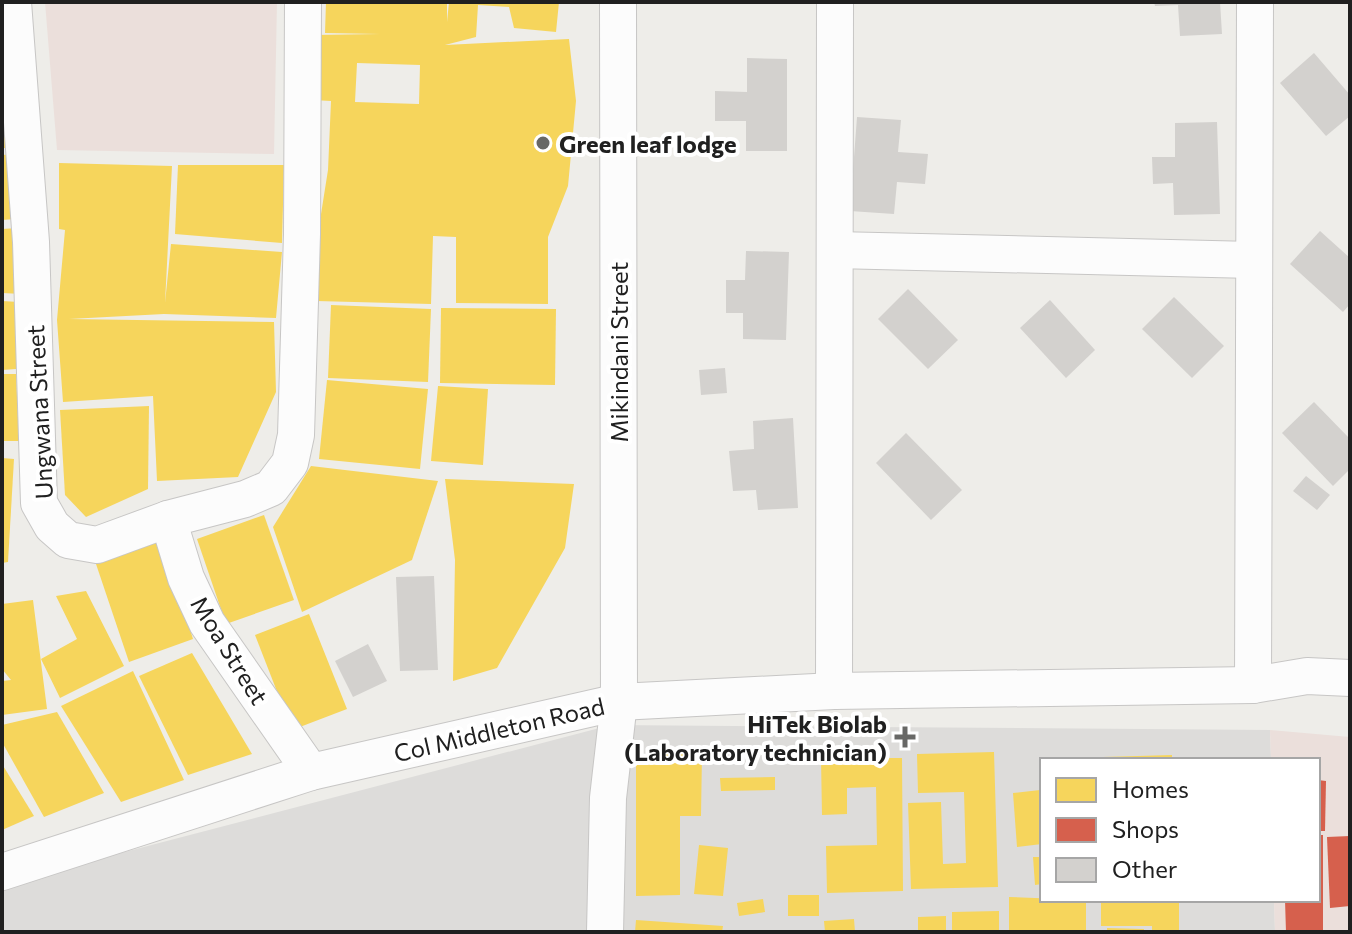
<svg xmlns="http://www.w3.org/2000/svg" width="1352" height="934" font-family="Commissioner,sans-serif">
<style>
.residential{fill:#dddcda}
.commercial{fill:#ebdfdb}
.homes{fill:#f6d55c;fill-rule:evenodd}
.shops{fill:#d6604d}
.building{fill:#d3d1ce}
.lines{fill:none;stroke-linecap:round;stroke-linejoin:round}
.minor-casing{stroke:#c7c6c5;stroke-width:38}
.minor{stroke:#fcfcfc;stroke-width:36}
.poi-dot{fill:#686866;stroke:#fff;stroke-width:3}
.labels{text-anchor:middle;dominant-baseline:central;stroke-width:8;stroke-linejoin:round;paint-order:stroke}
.poi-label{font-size:24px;font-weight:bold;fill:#202020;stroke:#fff;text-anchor:start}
.street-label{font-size:24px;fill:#202020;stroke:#fff}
</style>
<rect width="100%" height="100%" fill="#eeede9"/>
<polygon class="residential" points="611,725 1270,730 1271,760 1042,760 1042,900 1274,900 1275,932 2,932 2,884"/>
<g class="commercial">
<polygon points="45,2 277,2 274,154 57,150"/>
<polygon points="1270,730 1350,737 1350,932 1275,932 1274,900 1318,900 1318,760 1271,760"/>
</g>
<g class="homes">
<path d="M326,2H447V22L449,2H559L556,32L514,28L509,7L478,5L476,37L445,45L569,39L576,101L568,186L548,237V304L456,303V237L433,236L431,304L316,301L318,233L328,170L331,101L313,100V35L380,34L325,33ZM357,63L420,65L419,104L355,102Z"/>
<polygon points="2,99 4,99 9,148 2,148"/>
<polygon points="15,154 15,219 2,220 2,155"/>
<polygon points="59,163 172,166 165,303 171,244 282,252 276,318 164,314 69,319 274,322 276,392 238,477 157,481 153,396 63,402 57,320 65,230 59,229"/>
<polygon points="178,165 284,165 282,243 175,234"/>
<polygon points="18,228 22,294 2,293 2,229"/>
<polygon points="2,301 19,302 16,369 2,370"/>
<polygon points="331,305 431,309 428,382 328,378"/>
<polygon points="441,308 556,309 555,385 440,383"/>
<polygon points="2,374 16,374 19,441 2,441"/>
<polygon points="327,380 428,389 420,469 319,459"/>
<polygon points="438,386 488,389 483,465 431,461"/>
<polygon points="149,406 148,489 86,517 65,495 60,410"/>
<polygon points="2,458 14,459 8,562 2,563"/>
<polygon points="311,466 438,481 412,560 302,612 273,527"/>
<polygon points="445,479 574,484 565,548 497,668 453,681 455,560"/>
<polygon points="264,515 294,600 226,624 197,539"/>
<polygon points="162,541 193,639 129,662 95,561"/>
<polygon points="86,591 124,666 60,698 41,659 77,639 56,596"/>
<polygon points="33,600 47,709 2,715 2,681 11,680 2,669 2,604"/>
<polygon points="309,614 347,709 292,730 255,635"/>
<polygon points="192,653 252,754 188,775 139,676"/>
<polygon points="133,671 184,780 121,802 61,706"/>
<polygon points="57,712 104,793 44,817 2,742 2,725"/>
<polygon points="994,752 998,887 911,889 908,803 941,802 943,864 966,863 964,792 918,793 917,754"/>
<polygon points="636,754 702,754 701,816 680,816 680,895 636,896"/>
<polygon points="1172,755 1172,760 1103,760 1103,757"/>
<polygon points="821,758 902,758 903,891 827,893 826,846 877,845 876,787 847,788 847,814 822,815"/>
<polygon points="2,764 34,816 2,830"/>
<polygon points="775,777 775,790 721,791 720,778"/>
<polygon points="1040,790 1042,844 1017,847 1013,793"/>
<polygon points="699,845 728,848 723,896 694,894"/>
<polygon points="1033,857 1042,857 1042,884 1035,885"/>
<rect x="788" y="895" width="31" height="21"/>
<polygon points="1009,897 1086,900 1086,932 1009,932"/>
<polygon points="763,899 765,912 739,916 737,903"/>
<polygon points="1101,900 1179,900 1179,932 1152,932 1152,926 1101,926"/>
<polygon points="999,911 999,932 952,932 952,912"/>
<polygon points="946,916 946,932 918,932 918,917"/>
<polygon points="854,919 855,932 825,932 824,921"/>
<polygon points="636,920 723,926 722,932 635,932"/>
<polygon points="1107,928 1144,929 1144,932 1107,932"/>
</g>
<g class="shops">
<polygon points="1318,780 1326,781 1325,831 1318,831"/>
<polygon points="1318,835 1323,835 1323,932 1286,932 1285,900 1318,900"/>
<polygon points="1350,836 1350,906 1330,908 1327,837"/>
</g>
<g class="building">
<polygon points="1154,2 1220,2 1222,34 1180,36 1178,5 1155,6"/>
<polygon points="1314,53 1350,95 1350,116 1326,136 1280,83"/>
<polygon points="747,58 787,59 787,151 746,151 746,121 715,121 715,91 747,92"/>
<polygon points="857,117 901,120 898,152 928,154 925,184 897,182 894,214 850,211"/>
<polygon points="1217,122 1220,214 1174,215 1173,183 1153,184 1152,157 1175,157 1175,123"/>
<polygon points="1320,231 1350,258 1350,304 1343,312 1290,264"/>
<polygon points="746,251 789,252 786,340 743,339 743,313 726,313 726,280 745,280"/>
<polygon points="908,289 958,340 928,369 878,319"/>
<polygon points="1174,297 1224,346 1192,378 1142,329"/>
<polygon points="1050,300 1095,350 1066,378 1020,328"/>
<polygon points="725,368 727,393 701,395 699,370"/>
<polygon points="1314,402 1350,439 1350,469 1333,486 1282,433"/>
<polygon points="793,418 798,508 758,510 756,490 733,491 729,451 754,449 753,421"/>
<polygon points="906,433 962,490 931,520 876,463"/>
<polygon points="1306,476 1330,495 1317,510 1293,491"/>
<polygon points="434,576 438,670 400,671 396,577"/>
<polygon points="368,644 387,681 353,697 335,661"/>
</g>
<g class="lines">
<g class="minor-casing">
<g id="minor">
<polyline points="13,2 31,242 39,503 52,526 68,540 97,545 168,519 245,499 271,488 290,463 296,435 302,234 303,2"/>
<polyline points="835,250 1253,260"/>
<polyline points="168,519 186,578 207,623 311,772"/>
<polyline points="1253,685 1255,2"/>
<polyline points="834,691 835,2"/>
<polyline points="2,872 311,772 619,702 834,691 1253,685 1307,676 1350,678"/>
<polyline points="605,932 608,798 619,702 618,2"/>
</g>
</g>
<use href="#minor" class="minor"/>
</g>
<g class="poi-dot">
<circle cx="543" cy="143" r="8"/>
<path d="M901 725h8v8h8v8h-8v8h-8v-8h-8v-8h8z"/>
</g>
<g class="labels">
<g class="poi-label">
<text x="559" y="143">Green leaf lodge</text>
<text x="887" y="723" text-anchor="end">HiTek Biolab<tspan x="887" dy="28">(Laboratory technician)</tspan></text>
</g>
<g class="street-label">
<text transform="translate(618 352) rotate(-90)">Mikindani Street</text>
<text transform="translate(39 412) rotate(-93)">Ungwana Street</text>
<text transform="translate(230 650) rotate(58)">Moa Street</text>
<text transform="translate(499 729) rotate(-13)">Col Middleton Road</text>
</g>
</g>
<rect width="1352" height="934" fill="none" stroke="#202020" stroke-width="8"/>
<rect x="1040" y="758" width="280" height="144" fill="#ffffff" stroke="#a6a6a6" stroke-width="2"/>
<rect x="1056" y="778" width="40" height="24" fill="#f6d55c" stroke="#a6a6a6" stroke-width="2"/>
<text x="1112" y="798" font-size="24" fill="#202020">Homes</text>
<rect x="1056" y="818" width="40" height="24" fill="#d6604d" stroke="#a6a6a6" stroke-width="2"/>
<text x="1112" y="838" font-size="24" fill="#202020">Shops</text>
<rect x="1056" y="858" width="40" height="24" fill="#d3d1ce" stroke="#a6a6a6" stroke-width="2"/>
<text x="1112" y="878" font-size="24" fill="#202020">Other</text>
</svg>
